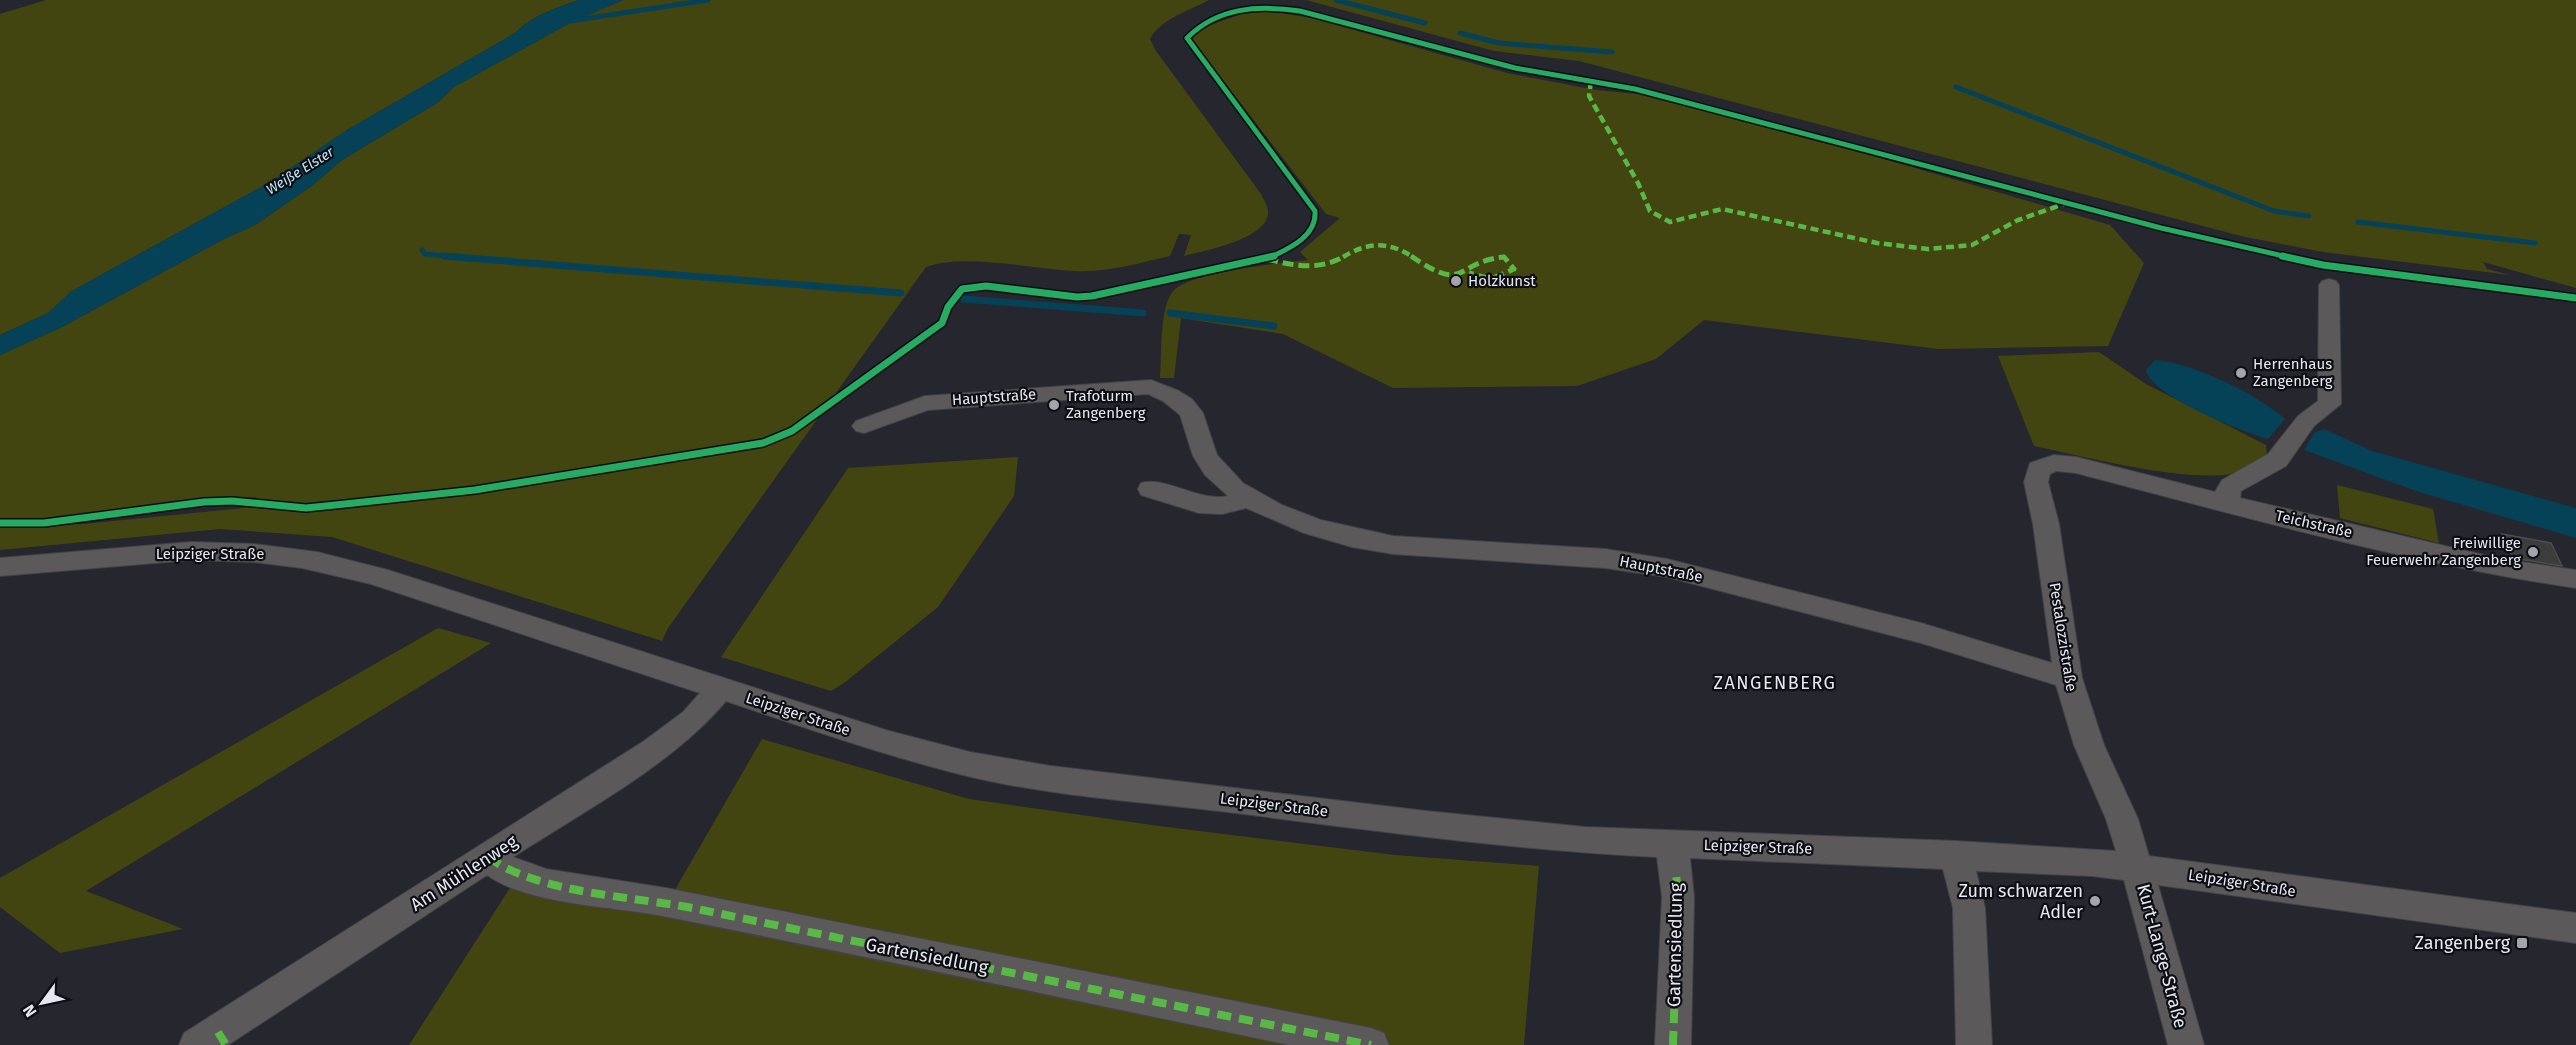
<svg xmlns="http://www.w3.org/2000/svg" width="2576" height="1045" font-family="'Fira Sans',sans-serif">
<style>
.green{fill:#434510}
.water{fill:#054157}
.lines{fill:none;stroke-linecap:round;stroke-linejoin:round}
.stream-far1{stroke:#054157;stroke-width:5}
.stream{stroke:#054157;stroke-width:7}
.building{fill:#3d3c3c;stroke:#4e4c4c;stroke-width:1.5}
.minor-casing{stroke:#424348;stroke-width:2}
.minor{fill:#5c595a;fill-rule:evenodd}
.quiet-far2{stroke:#58b947;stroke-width:4.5;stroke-dasharray:8 4.5;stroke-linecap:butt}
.quiet-far1{stroke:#58b947;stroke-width:5;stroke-dasharray:11 5;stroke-linecap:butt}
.quiet{stroke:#58b947;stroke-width:8;stroke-dasharray:14 8;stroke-linecap:butt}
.cycleway-far1-casing{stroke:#0d0e13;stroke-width:8}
.cycleway-casing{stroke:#0d0e13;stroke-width:10}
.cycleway-far1{stroke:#26ab63;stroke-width:5}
.cycleway{stroke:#26ab63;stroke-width:7}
.poi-dot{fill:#a3a4ac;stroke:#0d0e13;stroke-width:2}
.labels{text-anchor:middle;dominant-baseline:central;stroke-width:4.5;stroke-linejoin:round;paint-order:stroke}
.far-water-label{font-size:14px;font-style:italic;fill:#bfe5f8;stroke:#0d0e13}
.poi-label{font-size:15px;fill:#e6e7f0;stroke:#0d0e13;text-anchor:start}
.street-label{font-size:15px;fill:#e6e7f0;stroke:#0d0e13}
.quarter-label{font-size:18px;letter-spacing:1.5px;fill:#e6e7f0;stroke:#0d0e13}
.near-street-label{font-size:18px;fill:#e6e7f0;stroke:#0d0e13}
.near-poi-label{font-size:18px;fill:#e6e7f0;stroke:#0d0e13;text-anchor:end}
</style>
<rect width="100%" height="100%" fill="#26272e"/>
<g class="green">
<path d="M46,0H579C556,8 533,15 515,33L347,130L270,182L72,291L48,313L0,335V14Z"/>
<path d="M623,0H1209C1191,10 1160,19 1150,39L1156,51L1261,194C1263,199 1268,206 1268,212C1269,239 1204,251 1184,256L1191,235L1179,234L1170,256C1139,263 1106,273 1074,271C1031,269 965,253 926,267L668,628L662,641L332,537L220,529L0,550V527L83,524L244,508L257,497L177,501L49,520L0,519V355L62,327L222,240L255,225L313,185L342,160L437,103L454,87L570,23Z"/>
<polygon points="1306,0 2576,0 2576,288 2483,262 2487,269 2510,275 2323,252 2241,236 1579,61 1494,51"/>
<path d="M1256,9L1311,18L1507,73L1596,90L1637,94L1836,145L2110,225L2144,263L2108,346L1939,349L1704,320L1656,359L1577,386L1393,388L1283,334L1181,318L1174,378H1160C1162,355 1159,309 1173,291C1189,272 1282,263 1308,260L1300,252L1340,218L1326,214L1192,40L1199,29Z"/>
<path d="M2099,352L2146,384L2266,445L2267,456C2259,461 2251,468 2243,471C2196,487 2084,456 2034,446L1998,356Z"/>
<polygon points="1018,457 1014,496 938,607 844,683 831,691 721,657 848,468"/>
<polygon points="2337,485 2433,509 2439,543 2340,518"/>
<polygon points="438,628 491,643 86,891 183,929 60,953 0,907 0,878"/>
<polygon points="762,739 969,799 1159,826 1395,855 1539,866 1524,1045 409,1045 512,885 661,914"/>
</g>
<g class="water">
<path d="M579,0H623L570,23L454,87L437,103L342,160L313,185L255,225L222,240L62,327L0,355V335L48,313L72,291L270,182L347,130L515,33C533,15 556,8 579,0Z"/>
<path d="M2155,360C2195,364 2255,393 2285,419L2268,439C2242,432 2151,396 2146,370Z"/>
<polygon points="2324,429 2372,451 2576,508 2576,538 2419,492 2304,450 2314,433"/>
</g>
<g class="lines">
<g class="stream-far1">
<polyline points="1336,0 1425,23"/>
<polyline points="570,21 708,0"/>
<polyline points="1460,33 1499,43 1612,52"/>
<polyline points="1956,87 2274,211 2309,216"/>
<polyline points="2358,222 2535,243"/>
<polyline points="422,250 425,254 462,257"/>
</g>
<g class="stream">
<polyline points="444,256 901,293"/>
<polyline points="964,299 1143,313"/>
<polyline points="1170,313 1274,326"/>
</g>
</g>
<polygon class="building" points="2502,534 2551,543 2562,566 2513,558"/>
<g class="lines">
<g class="minor-casing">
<path id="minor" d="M2329,279L2336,281L2339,285L2341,404L2314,426L2286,466L2241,491L2240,498L2501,559L2576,570V588C2407,563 2241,516 2076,473L2056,471L2050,474L2048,482L2059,524L2082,678L2104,745L2138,819L2149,856L2576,913V943L2158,885L2204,1045H2168L2124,880L2092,876L1976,871L1985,908L1992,1045H1956L1953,908L1943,869L1690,858L1694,897L1691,1045H1655L1662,897L1657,857C1516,850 1376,831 1236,813C1147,802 1055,797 967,776C886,756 806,728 726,701C672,765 584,811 513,857L546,869L666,888L1371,1028L1384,1033L1389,1045H1289C1082,1002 875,958 667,917C615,906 530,906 487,875L228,1045H179L184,1033L644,741L683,712L700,693L371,584L302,568L254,562L191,560L0,576V558L191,542L254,544L317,552L388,570L889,731L970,752L1051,766L1426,811L1585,827L1956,841L2116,851L2106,819L2074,745L2056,685L1921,643L1667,577L1605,568L1393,554L1352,547L1304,533L1246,508L1222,514L1199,513L1141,495L1138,489L1141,483C1167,476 1197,502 1228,496L1205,475L1193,456L1180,415L1163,401L1148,394L928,410L864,433L856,431L852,426L856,421L925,396L1151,380L1179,391L1192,399L1203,413L1217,455L1243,483L1282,505L1321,520L1393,536L1605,549L1667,559L1921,623L2052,663L2033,524L2024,482L2030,463L2054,455L2076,457L2215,492L2222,480L2268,454L2298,416L2318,401L2319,285L2322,281Z"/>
</g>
<use href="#minor" class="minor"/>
<g class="quiet-far2">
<polyline points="1591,81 1589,96 1638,183 1650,211 1670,222 1722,209 1877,243 1928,249 1972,245 2018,220 2064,204"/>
<path d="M1343,257C1368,242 1388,241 1413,257"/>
</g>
<g class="quiet-far1">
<path d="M1411,256C1468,295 1453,262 1504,257L1514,269L1491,279L1469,273"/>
<path d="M1267,259C1295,266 1319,271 1345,256"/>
</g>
<g class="quiet">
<path d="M488,857C540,895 638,896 702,910C925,956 1148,1000 1371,1045"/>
<polyline points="218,1032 226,1045"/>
<polyline points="1673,1045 1678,897 1676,873"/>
</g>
<g class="cycleway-far1-casing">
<path id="cycleway-far1" d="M1271,257C1290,248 1317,236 1315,211L1187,38C1218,7 1258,5 1300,11L1515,68L1635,89L2161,228L2288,257"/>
</g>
<g class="cycleway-casing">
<g id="cycleway">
<polyline points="2282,256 2323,265 2576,298"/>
<polyline points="0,523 44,523 204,502 232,501 306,508 345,504 475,490 763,443 792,431 942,323 948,307 962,289 986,286 1077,297 1092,296 1274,256"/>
</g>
</g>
<use href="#cycleway-far1" class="cycleway-far1"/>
<use href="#cycleway" class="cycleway"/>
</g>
<g class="poi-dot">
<circle cx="1456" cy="281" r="6"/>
<circle cx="2241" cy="373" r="6"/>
<circle cx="1054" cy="405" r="6"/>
<circle cx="2533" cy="552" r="6"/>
<circle cx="2095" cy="901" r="6"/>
<rect x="2516" y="937" width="12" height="12" rx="3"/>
</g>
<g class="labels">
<g class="far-water-label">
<text transform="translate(300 171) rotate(-32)">Weiße Elster</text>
</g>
<g class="poi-label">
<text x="1468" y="281">Holzkunst</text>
<text x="2253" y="364">Herrenhaus<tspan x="2253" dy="17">Zangenberg</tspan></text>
<text x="1066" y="396">Trafoturm<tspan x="1066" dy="17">Zangenberg</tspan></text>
<text x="2521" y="543" text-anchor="end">Freiwillige<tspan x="2521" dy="17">Feuerwehr Zangenberg</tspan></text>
</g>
<g class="street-label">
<text transform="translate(994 397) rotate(-4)">Hauptstraße</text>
<text transform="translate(2314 524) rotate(13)">Teichstraße</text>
<text x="210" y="554">Leipziger Straße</text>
<text transform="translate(1661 569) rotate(11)">Hauptstraße</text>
<text transform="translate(2063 637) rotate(81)">Pestalozzistraße</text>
<text transform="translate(798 714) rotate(18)">Leipziger Straße</text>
<text transform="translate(1274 805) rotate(7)">Leipziger Straße</text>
<text transform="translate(1758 847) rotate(2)">Leipziger Straße</text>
<text transform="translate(2242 883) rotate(9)">Leipziger Straße</text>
</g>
<g class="quarter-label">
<text x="1775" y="683">ZANGENBERG</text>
</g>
<g class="near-street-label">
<text transform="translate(464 873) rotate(-33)">Am Mühlenweg</text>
<text transform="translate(1675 945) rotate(-89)">Gartensiedlung</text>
<text transform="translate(927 956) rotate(11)">Gartensiedlung</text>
<text transform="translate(2162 956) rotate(75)">Kurt-Lange-Straße</text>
</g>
<g class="near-poi-label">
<text x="2083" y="891">Zum schwarzen<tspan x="2083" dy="21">Adler</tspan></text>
<text x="2510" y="943">Zangenberg</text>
</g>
</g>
<g transform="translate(42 1003) rotate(237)" stroke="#0d0e13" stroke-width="4.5" paint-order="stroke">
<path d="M0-4.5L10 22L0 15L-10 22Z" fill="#e6e7f0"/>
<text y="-9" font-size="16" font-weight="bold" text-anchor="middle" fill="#e6e7f0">N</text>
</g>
</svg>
